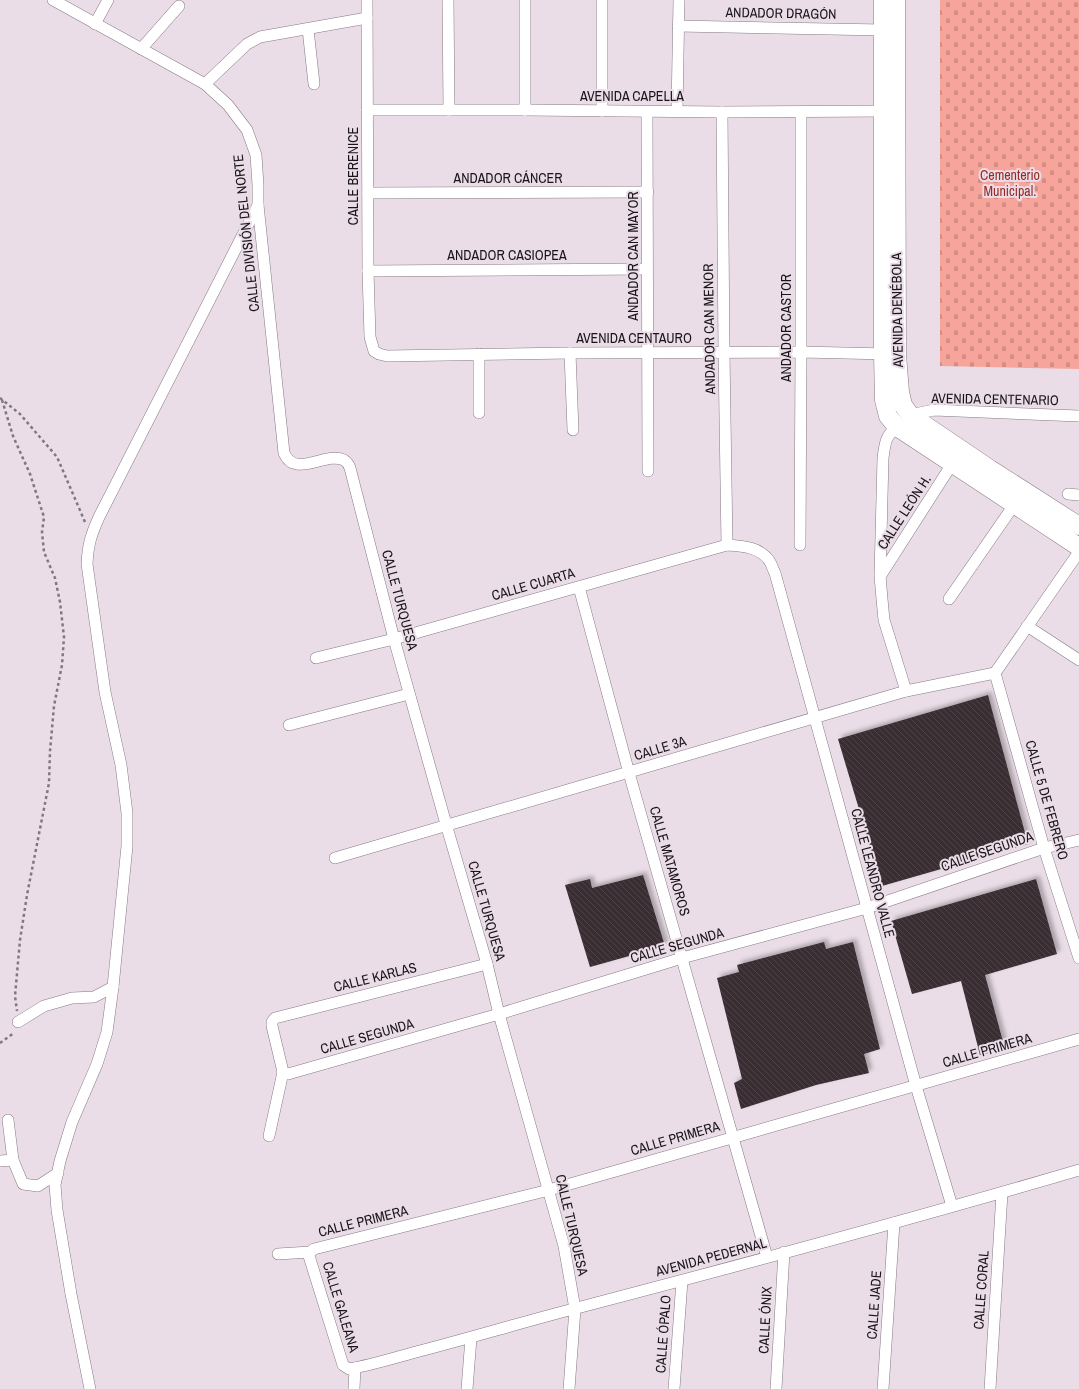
<svg xmlns="http://www.w3.org/2000/svg" width="1079" height="1389" font-family="'Archivo Narrow',sans-serif">
<style>
.cemetery{fill:url(#cemetery-stones)}
.building{fill:url(#building-back-hatch);filter:url(#shadow)}
.lines{fill:none;stroke-linecap:round;stroke-linejoin:round}
.street-casing{stroke:#867a83;stroke-width:12}
.primary-casing{stroke:#867a83;stroke-width:19}
.path{stroke:#80787e;stroke-width:2.5;stroke-dasharray:3 3;stroke-linecap:butt}
.street{stroke:#fff;stroke-width:11}
.primary{stroke:#fff;stroke-width:18}
.labels{text-anchor:middle;dominant-baseline:central;stroke-width:4;stroke-linejoin:round;paint-order:stroke}
.street-label{font-size:14px;fill:#191518;stroke:#eadde7}
.park-label{font-size:14px;fill:#992924;stroke:#eadde7}
</style>
<defs>
<pattern id="cemetery-stones" width="16" height="16" patternUnits="userSpaceOnUse"><rect width="16" height="16" fill="#f7a59a"/><path d="M2 7V4a2 2 0 0 1 4 0v3zM10 15v-3a2 2 0 0 1 4 0v3z" fill="#d38d84"/></pattern>
<pattern id="building-back-hatch" width="6" height="6" patternUnits="userSpaceOnUse"><rect width="6" height="6" fill="#3a2d31"/><path d="M-1 5l2 2M0 0l6 6M5-1l2 2" fill="none" stroke="#4d4246"/></pattern>
<filter id="shadow"><feDropShadow dx="3.5" dy="-3.5" stdDeviation="2" flood-color="#0004"/></filter>
</defs>
<rect width="100%" height="100%" fill="#eadde7"/>
<polygon class="cemetery" points="940,0 1079,0 1079,369 940,366"/>
<g class="building">
<polygon points="988,695 1028,844 882,886 838,739"/>
<polygon points="643,875 665,946 590,967 565,885 590,879 592,888"/>
<polygon points="1036,879 1057,954 985,975 1005,1049 980,1055 961,981 912,994 891,921"/>
<polygon points="824,942 826,949 853,942 880,1049 864,1054 869,1073 816,1085 741,1109 734,1083 742,1079 717,978 739,972 737,965"/>
</g>
<g class="lines">
<g class="street-casing">
<g id="street">
<path d="M53,0L205,84L228,105L247,130L256,155L258,185V205L284,453C295,479 326,451 344,460C347,462 349,465 350,468L394,639L446,824L487,964L499,1014L564,1246L575,1309L569,1389"/>
<polyline points="367,0 368,271 370,337 374,351 379,354 387,356 570,353 801,352 888,354"/>
<polyline points="448,0 449,110"/>
<polyline points="525,0 525,110"/>
<polyline points="602,0 602,111"/>
<polyline points="95,24 108,0"/>
<polyline points="678,26 883,30"/>
<polyline points="308,29 314,84"/>
<polyline points="141,49 179,6"/>
<polyline points="205,84 247,44 260,37 367,18"/>
<polyline points="367,110 525,110 722,112 888,111"/>
<polyline points="677,111 679,0"/>
<polyline points="647,112 648,471"/>
<polyline points="722,112 724,353 727,545"/>
<polyline points="368,193 648,192"/>
<polyline points="368,271 647,269"/>
<polyline points="570,353 573,430"/>
<polyline points="479,413 479,354"/>
<polyline points="910,415 934,410 1079,416"/>
<path d="M897,427C885,436 885,444 883,458L880,576L882,599L884,620L906,691"/>
<polyline points="1068,494 1079,495"/>
<polyline points="800,545 801,352 801,112"/>
<polyline points="881,575 952,464"/>
<polyline points="579,587 629,773 767,1257"/>
<polyline points="949,599 1014,505"/>
<polyline points="1027,626 1079,660"/>
<path d="M316,658L394,639L727,545C742,546 761,547 770,562C772,565 773,570 775,573L916,1086L952,1206"/>
<polyline points="995,673 1044,848 1079,958"/>
<polyline points="995,673 1079,552"/>
<polyline points="289,725 409,694"/>
<polyline points="335,858 906,691 995,673"/>
<polyline points="18,1022 44,1006 72,998 94,997 113,987"/>
<polyline points="283,1072 288,1074 499,1014 682,958 867,908 1044,848 1079,840"/>
<polyline points="283,1072 272,1026 272,1022 275,1018 487,964"/>
<polyline points="8,1120 13,1160 23,1184 38,1186 58,1173"/>
<polyline points="269,1136 283,1072"/>
<polyline points="0,1161 13,1160"/>
<path d="M310,1252L309,1256L343,1365L349,1369C372,1365 394,1358 416,1352C470,1338 523,1322 577,1308C745,1264 913,1219 1079,1170"/>
<polyline points="278,1254 310,1252 314,1249 549,1190 1079,1039"/>
<path d="M90,1389L71,1294L57,1210L55,1185L60,1161L72,1122L97,1064L107,1032L113,987L127,846V813L121,765L105,692L87,564C88,544 91,535 99,517L258,205"/>
<polyline points="354,1389 355,1368"/>
<polyline points="467,1389 471,1338"/>
<polyline points="674,1389 682,1281"/>
<polyline points="776,1389 784,1252"/>
<polyline points="883,1389 894,1223"/>
<polyline points="990,1389 1002,1193"/>
</g>
</g>
<g class="primary-casing">
<g id="primary">
<polyline points="883,0 883,354 884,400 888,416 897,427 1079,547"/>
<polyline points="896,0 897,355 900,392 903,405 910,415 990,469 1079,526"/>
</g>
</g>
<g class="path">
<polyline points="0,398 20,414 57,457 85,522"/>
<polyline points="2,400 13,436 30,474 44,517 42,532 44,552 55,578 60,602 64,637 62,665 54,706 50,751 49,783 27,895 20,940 15,996 17,1011"/>
<polyline points="0,1043 14,1033"/>
</g>
<use href="#street" class="street"/>
<use href="#primary" class="primary"/>
</g>
<g class="labels">
<g class="street-label">
<text transform="translate(781 13) rotate(1)">ANDADOR DRAGÓN</text>
<text x="632" y="96">AVENIDA CAPELLA</text>
<text transform="translate(353 176) rotate(-90)">CALLE BERENICE</text>
<text x="508" y="178">ANDADOR CÁNCER</text>
<text transform="translate(246 233) rotate(-96)">CALLE DIVISIÓN DEL NORTE</text>
<text x="507" y="255">ANDADOR CASIOPEA</text>
<text transform="translate(633 256) rotate(-90)">ANDADOR CAN MAYOR</text>
<text transform="translate(897 310) rotate(-91)">AVENIDA DENÉBOLA</text>
<text transform="translate(786 328) rotate(-90)">ANDADOR CASTOR</text>
<text transform="translate(709 329) rotate(-91)">ANDADOR CAN MENOR</text>
<text x="634" y="338">AVENIDA CENTAURO</text>
<text transform="translate(995 399) rotate(1)">AVENIDA CENTENARIO</text>
<text transform="translate(904 512) rotate(-57)">CALLE LEÓN H.</text>
<text transform="translate(533 584) rotate(-16)">CALLE CUARTA</text>
<text transform="translate(400 600) rotate(75)">CALLE TURQUESA</text>
<text transform="translate(660 748) rotate(-17)">CALLE 3A</text>
<text transform="translate(1047 800) rotate(74)">CALLE 5 DE FEBRERO</text>
<text transform="translate(987 851) rotate(-19)">CALLE SEGUNDA</text>
<text transform="translate(670 861) rotate(74)">CALLE MATAMOROS</text>
<text transform="translate(873 873) rotate(75)">CALLE LEANDRO VALLE</text>
<text transform="translate(487 911) rotate(74)">CALLE TURQUESA</text>
<text transform="translate(677 945) rotate(-16)">CALLE SEGUNDA</text>
<text transform="translate(375 977) rotate(-14)">CALLE KARLAS</text>
<text transform="translate(367 1036) rotate(-16)">CALLE SEGUNDA</text>
<text transform="translate(987 1050) rotate(-16)">CALLE PRIMERA</text>
<text transform="translate(675 1138) rotate(-16)">CALLE PRIMERA</text>
<text transform="translate(363 1221) rotate(-14)">CALLE PRIMERA</text>
<text transform="translate(572 1225) rotate(77)">CALLE TURQUESA</text>
<text transform="translate(711 1257) rotate(-15)">AVENIDA PEDERNAL</text>
<text transform="translate(981 1290) rotate(-86)">CALLE CORAL</text>
<text transform="translate(874 1305) rotate(-86)">CALLE JADE</text>
<text transform="translate(341 1307) rotate(73)">CALLE GALEANA</text>
<text transform="translate(765 1320) rotate(-87)">CALLE ÓNIX</text>
<text transform="translate(663 1334) rotate(-86)">CALLE ÓPALO</text>
</g>
<g class="park-label">
<text x="1010" y="175">Cementerio<tspan x="1010" dy="16">Municipal.</tspan></text>
</g>
</g>
</svg>
